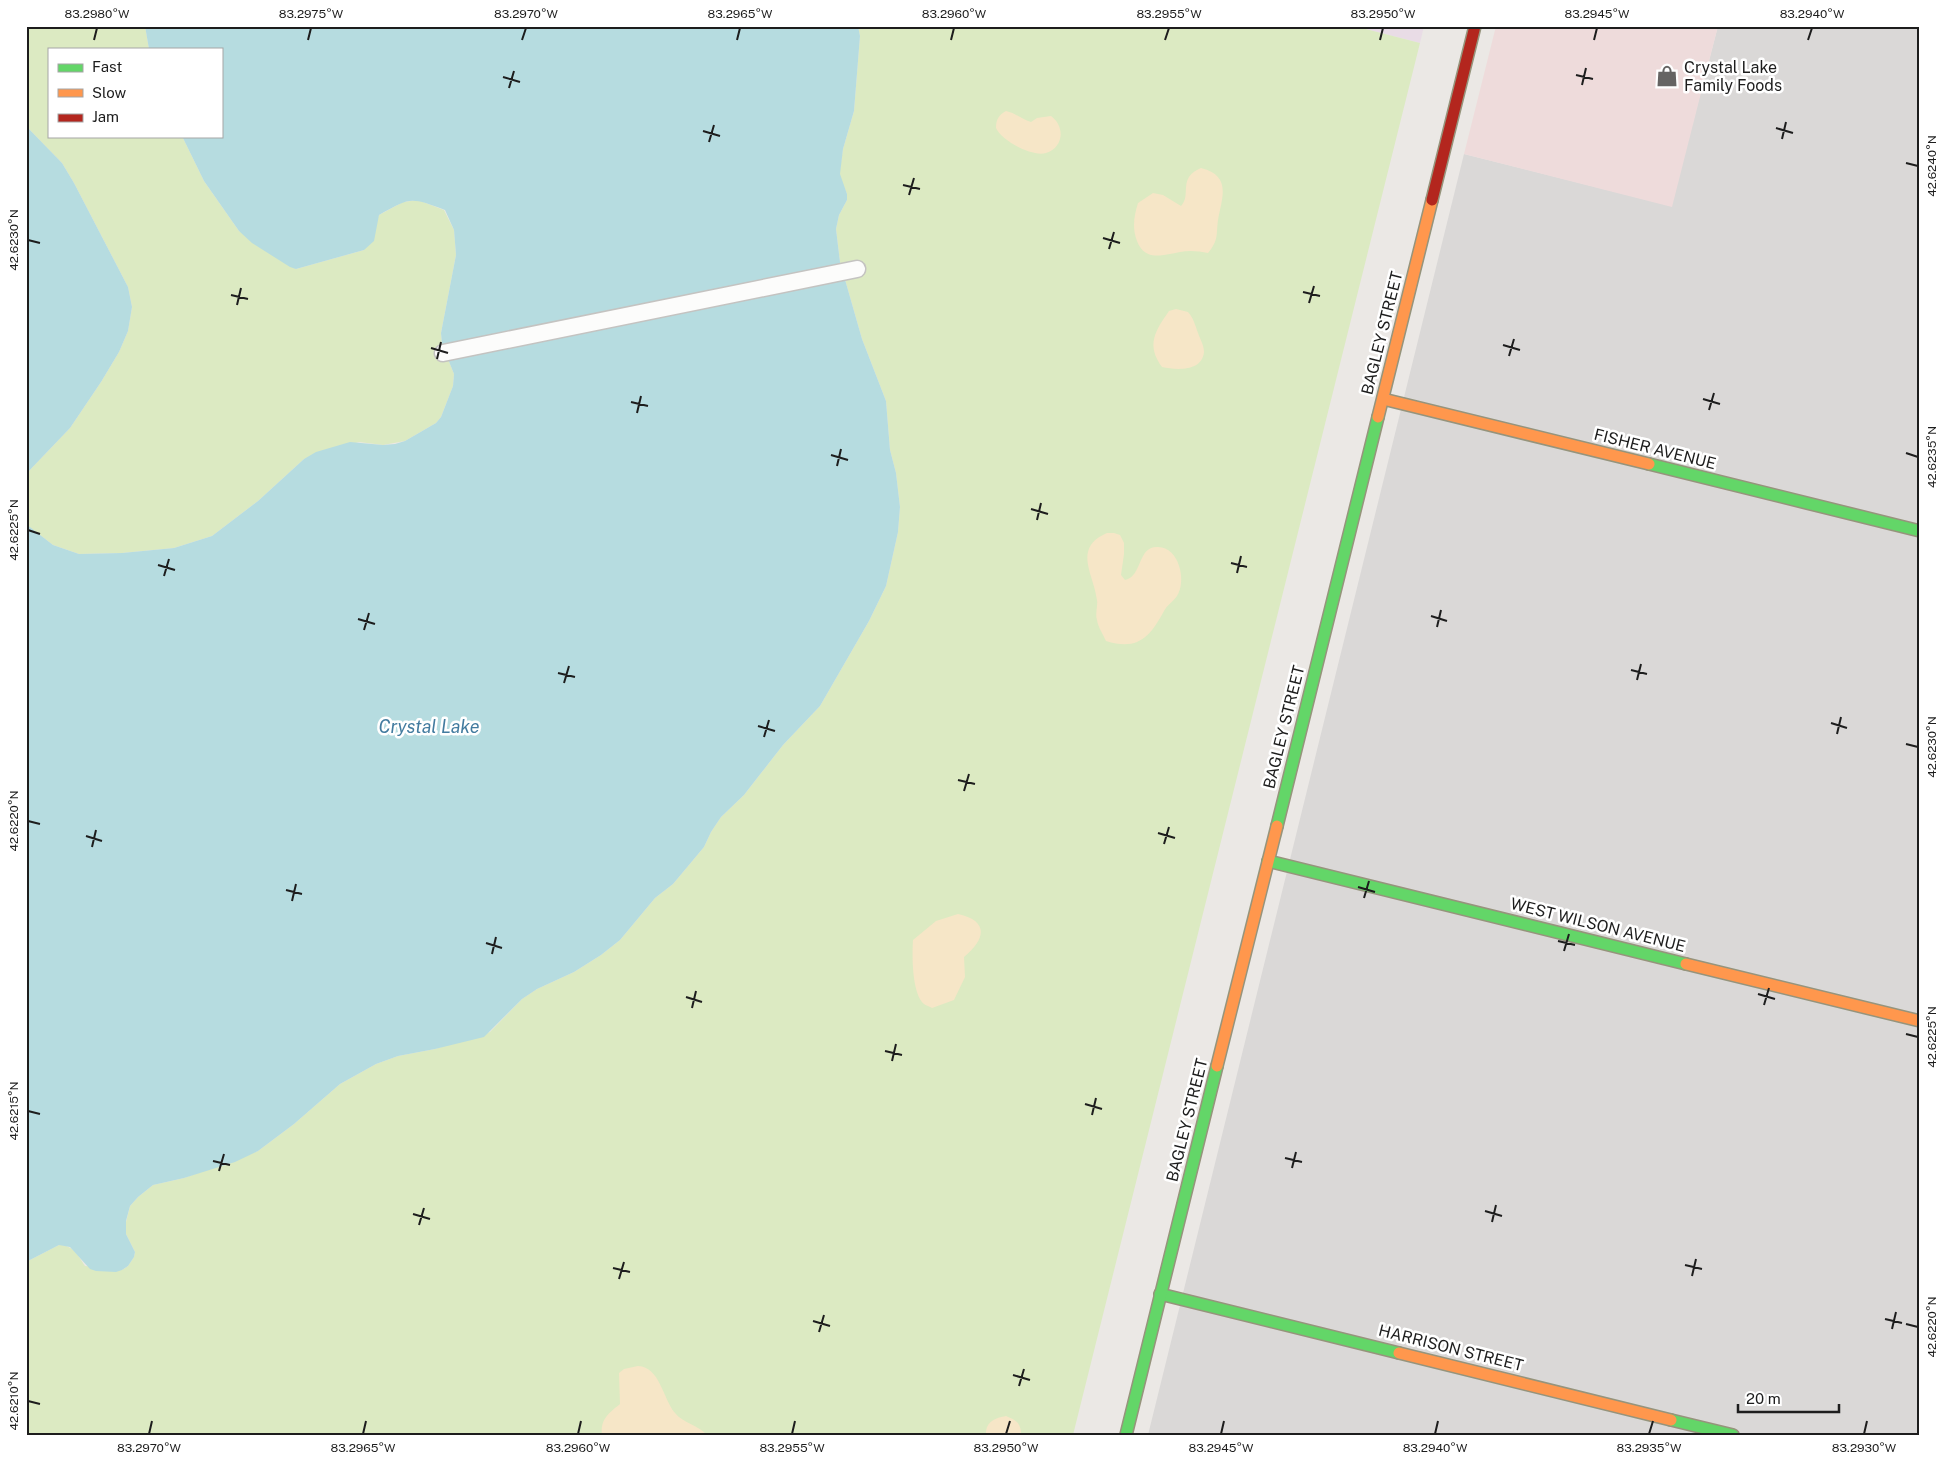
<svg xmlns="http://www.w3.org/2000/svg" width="1946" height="1461" font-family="'Public Sans',sans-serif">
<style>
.residential{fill:#dad8d7}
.commercial{fill:#eedbdb}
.industrial{fill:#e9dce6}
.grass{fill:#dceac2}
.sand{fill:#f6e6c7}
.water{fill:#b6dce0}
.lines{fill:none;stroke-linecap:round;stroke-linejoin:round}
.lane-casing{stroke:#c4c3c1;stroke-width:19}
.fast-casing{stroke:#96947c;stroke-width:14}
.slow-casing{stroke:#96947c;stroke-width:14}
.jam-casing{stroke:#96947c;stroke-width:14}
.lane{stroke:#fcfcfb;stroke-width:16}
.fast{stroke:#63d668;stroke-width:11}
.slow{stroke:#ff974d;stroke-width:11}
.jam{stroke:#b3261e;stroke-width:11}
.ticks{fill:none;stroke:#1d1d1d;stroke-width:2}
.labels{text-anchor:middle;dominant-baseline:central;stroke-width:5;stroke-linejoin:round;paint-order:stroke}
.poi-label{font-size:16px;fill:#1d1d1d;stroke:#fff;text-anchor:start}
.street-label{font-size:16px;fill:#1d1d1d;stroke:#fff}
.water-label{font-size:18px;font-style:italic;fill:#427b9f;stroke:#fff}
.neatline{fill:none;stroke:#1d1d1d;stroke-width:2}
.ticks-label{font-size:12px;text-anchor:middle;fill:#1d1d1d}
</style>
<rect width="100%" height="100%" fill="#ebe8e5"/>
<polygon class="residential" points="1718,26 1920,26 1920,1435 1148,1435 1464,154 1671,206"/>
<polygon class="commercial" points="1496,26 1718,26 1672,207 1464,154"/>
<polygon class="industrial" points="1354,26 1424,26 1420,43"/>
<g class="grass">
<polygon points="26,26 145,26 149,49 49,49 49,136 182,136 204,181 239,231 296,269 364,250 379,215 403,202 418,200 444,210 454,230 456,255 441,333 442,344 454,374 453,386 441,417 436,423 405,441 383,445 359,442 304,459 258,501 212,536 174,548 122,553 79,554 53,545 28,526 26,524 26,474 70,428 101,382 119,352 128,331 132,307 128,287 74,183 62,163 26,126"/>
<path d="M858,26H1354L1420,43L1073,1435H26V1262L59,1245C73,1245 78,1255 85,1266L122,1270L128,1266L134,1257L135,1252L126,1234V1222L130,1206L138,1197L153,1185L184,1178L258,1151L294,1124L340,1084L376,1064L398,1056L435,1049L490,1032L522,999L537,989L574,972L601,955L620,940L655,898L673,884L704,847L711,832L721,817L744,795L783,745L820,706L869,621L886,586L898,532L900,507L896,473L890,450L886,401L862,339L840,262L836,229L839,215L847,200V194L839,175L843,149L854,111L860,36Z"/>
</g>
<g class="sand">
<path d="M1006,111C1016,113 1022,120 1031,122L1037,118L1051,116C1066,127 1063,148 1046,153C1032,157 1002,141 996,128C996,119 999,115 1006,111Z"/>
<path d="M1201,168C1232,176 1222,197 1218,220C1216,234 1219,240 1208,253C1199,251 1189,250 1180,252C1163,255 1145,262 1137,241C1132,228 1134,216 1138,203L1153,193L1163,195L1181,206C1192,195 1177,178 1201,168Z"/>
<path d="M1176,309L1188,312C1194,319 1195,325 1198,333C1200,339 1204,345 1204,352C1202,372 1176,370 1162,367C1146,345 1155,331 1169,311Z"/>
<path d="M1107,533H1114L1120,535L1124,543V554L1121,575L1125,580C1143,576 1137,546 1158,547C1179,547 1187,581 1177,596C1173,602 1167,605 1164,611C1150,637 1138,651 1106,641C1103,634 1098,627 1097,620C1095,613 1098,606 1097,600C1094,574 1072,548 1107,533Z"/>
<path d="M958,914C990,921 985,940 964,957L965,977L954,1000L932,1008C929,1006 924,1005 922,1002C912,990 912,955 913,940L936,921Z"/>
<path d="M638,1366C660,1367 663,1399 675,1413C683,1423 698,1425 707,1435H602C600,1419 609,1413 620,1404L619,1373L624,1369Z"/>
<path d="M1006,1416C1016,1420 1021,1423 1021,1435H986C985,1422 995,1418 1006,1416Z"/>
</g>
<g class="water">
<path d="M145,26H858L860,36L854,111L843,149L840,174L847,194V200L839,215L836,229L840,262L862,339L886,401L890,450L896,473L900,507L898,532L886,586L869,621L820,706L783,745L744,795L721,817L711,832L704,847L673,884L655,898L620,940L601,955L574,972L537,989L522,999L484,1037L435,1049L398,1056L376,1064L340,1084L294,1124L258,1151L235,1162L184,1178L153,1185L138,1197L130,1206L126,1221V1234L135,1252L134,1257L128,1266L122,1270L116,1272L96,1271L90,1269L70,1247L59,1245L26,1262V524L53,545L79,554L122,553L174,548L212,536L258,501L304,459L316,452L350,442L383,445L395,444L405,441L436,423L441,417L453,386L454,374L442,344L441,333L456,255L454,230L445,210C410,197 411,197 379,215L374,241L364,250L296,269L290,267L252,243L239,231L204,181L182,136H221V49H149Z"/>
<polygon points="26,126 62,163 74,183 128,287 132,307 128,331 119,352 101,382 70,428 26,474"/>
</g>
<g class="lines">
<g class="lane-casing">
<polyline id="lane" points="443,353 857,269"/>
</g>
<g class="fast-casing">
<g id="fast">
<polyline points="1649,464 1920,531"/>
<polyline points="1277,826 1378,417"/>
<polyline points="1268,861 1686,964"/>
<polyline points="1160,1294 1399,1353"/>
<polyline points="1671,1420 1733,1435"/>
<polyline points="1126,1435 1217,1066"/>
</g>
</g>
<g class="slow-casing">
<g id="slow">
<polyline points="1383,399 1649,464"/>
<polyline points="1378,417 1432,200"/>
<polyline points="1686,964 1920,1021"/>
<polyline points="1217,1066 1277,826"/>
<polyline points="1399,1353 1671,1420"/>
</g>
</g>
<g class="jam-casing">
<polyline id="jam" points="1432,200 1475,26"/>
</g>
<use href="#lane" class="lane"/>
<use href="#fast" class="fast"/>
<use href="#slow" class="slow"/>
<use href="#jam" class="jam"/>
</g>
<path class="ticks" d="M94,40L97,28M308,40L311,28M522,40L526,28M737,40L740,28M951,40L954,28M1165,40L1169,28M1380,40L1383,28M1594,40L1597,28M1808,40L1812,28M1576,75L1593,79M503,77L520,82M1582,85L1586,68M509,88L514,71M1776,128L1793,133M703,131L720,136M1782,139L1786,122M709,142L714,125M1906,163L1918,166M903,185L920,189M909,195L914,178M1103,238L1120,243M28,240L40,243M1109,249L1114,232M1303,292L1320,296M231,295L248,299M1309,303L1314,286M237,305L241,288M1503,345L1520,350M431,348L448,353M1509,356L1514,339M437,359L441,342M1703,399L1720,404M631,402L648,406M1709,410L1714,393M637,413L641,396M1906,453L1918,457M831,455L848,460M837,466L841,449M1031,509L1048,514M1037,520L1041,503M28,530L40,534M1231,563L1247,567M158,565L175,570M1237,573L1241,556M164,576L169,559M1431,616L1447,621M358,619L375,624M1437,627L1441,610M364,630L369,613M1631,670L1647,674M558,673L575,677M1637,680L1641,664M564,683L569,666M1831,723L1847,728M758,726L775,731M1837,734L1841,717M764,737L769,720M1906,744L1918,747M958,780L975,784M964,791L969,774M28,821L40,824M1158,833L1175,838M86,836L102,841M1164,844L1169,827M92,847L96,830M1358,887L1375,892M286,890L302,894M1364,898L1369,881M292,901L296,884M1558,941L1575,945M486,943L502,948M1564,951L1569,934M492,954L496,937M1758,994L1775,999M686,997L702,1002M1764,1005L1769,988M692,1008L696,991M1906,1034L1918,1037M885,1051L902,1055M892,1061L896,1044M1085,1104L1102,1109M28,1111L40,1114M1092,1115L1096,1098M1285,1158L1302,1162M213,1161L230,1165M1292,1168L1296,1152M219,1171L224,1154M1485,1211L1502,1216M413,1214L430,1219M1492,1222L1496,1205M419,1225L424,1208M1685,1265L1702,1269M613,1268L630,1272M1692,1276L1696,1259M619,1279L624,1262M1885,1319L1902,1323M813,1321L830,1326M1906,1324L1918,1327M1892,1329L1896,1312M819,1332L824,1315M1013,1375L1030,1380M1019,1386L1024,1369M28,1401L40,1404M149,1434L152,1421M363,1434L366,1421M578,1434L581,1421M792,1434L795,1421M1006,1434L1010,1421M1221,1434L1224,1421M1435,1434L1438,1421M1649,1434L1653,1421M1864,1434L1867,1421"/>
<defs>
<g id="shop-bare" transform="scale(1.725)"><path d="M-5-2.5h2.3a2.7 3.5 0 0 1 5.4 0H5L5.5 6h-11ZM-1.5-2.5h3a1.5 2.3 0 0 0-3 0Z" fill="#656463" stroke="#fff" stroke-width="2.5" paint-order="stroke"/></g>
</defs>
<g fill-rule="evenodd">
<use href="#shop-bare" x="1667" y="76"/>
</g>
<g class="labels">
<g class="poi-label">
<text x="1684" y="67">Crystal Lake<tspan x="1684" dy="18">Family Foods</tspan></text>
</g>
<g class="street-label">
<text transform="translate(1382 333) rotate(-76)">BAGLEY STREET</text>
<text transform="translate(1655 449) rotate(14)">FISHER AVENUE</text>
<text transform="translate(1284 727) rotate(-76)">BAGLEY STREET</text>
<text transform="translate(1598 925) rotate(14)">WEST WILSON AVENUE</text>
<text transform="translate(1187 1120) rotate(-76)">BAGLEY STREET</text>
<text transform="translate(1451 1348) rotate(14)">HARRISON STREET</text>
</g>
<g class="water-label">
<text x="429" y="726">Crystal Lake</text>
</g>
</g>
<rect width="1946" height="1461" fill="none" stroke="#ffffff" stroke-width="55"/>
<rect x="48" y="48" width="175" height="90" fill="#ffffff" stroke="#a5a5a5"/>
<rect x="58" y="64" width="25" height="8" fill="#63d668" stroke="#a5a5a5"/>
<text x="92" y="72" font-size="15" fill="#1d1d1d">Fast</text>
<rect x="58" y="89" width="25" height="8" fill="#ff974d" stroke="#a5a5a5"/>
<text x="92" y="98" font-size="15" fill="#1d1d1d">Slow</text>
<rect x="58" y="114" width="25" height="8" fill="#b3261e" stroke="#a5a5a5"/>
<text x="92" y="122" font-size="15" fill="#1d1d1d">Jam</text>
<path d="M1738 1404v8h101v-8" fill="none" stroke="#1d1d1d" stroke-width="2.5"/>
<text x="1746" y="1404" font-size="15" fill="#1d1d1d" stroke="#ffffff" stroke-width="4" paint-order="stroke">20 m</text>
<rect x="28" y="28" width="1890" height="1406" class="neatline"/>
<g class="ticks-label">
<text x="97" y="18">83.2980°W</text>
<text x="311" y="18">83.2975°W</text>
<text x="526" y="18">83.2970°W</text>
<text x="740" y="18">83.2965°W</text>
<text x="954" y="18">83.2960°W</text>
<text x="1169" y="18">83.2955°W</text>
<text x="1383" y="18">83.2950°W</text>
<text x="1597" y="18">83.2945°W</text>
<text x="1812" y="18">83.2940°W</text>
<text transform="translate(1932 166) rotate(-90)" y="4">42.6240°N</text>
<text transform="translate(14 240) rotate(-90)" y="4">42.6230°N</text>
<text transform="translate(1932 457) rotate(-90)" y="4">42.6235°N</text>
<text transform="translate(14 530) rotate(-90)" y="4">42.6225°N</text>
<text transform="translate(1932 747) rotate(-90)" y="4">42.6230°N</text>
<text transform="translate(14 821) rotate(-90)" y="4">42.6220°N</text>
<text transform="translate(1932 1037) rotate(-90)" y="4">42.6225°N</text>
<text transform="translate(14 1111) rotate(-90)" y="4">42.6215°N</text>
<text transform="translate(1932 1327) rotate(-90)" y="4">42.6220°N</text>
<text transform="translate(14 1401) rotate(-90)" y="4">42.6210°N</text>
<text x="149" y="1452">83.2970°W</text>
<text x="363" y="1452">83.2965°W</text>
<text x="578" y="1452">83.2960°W</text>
<text x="792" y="1452">83.2955°W</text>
<text x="1006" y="1452">83.2950°W</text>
<text x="1221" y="1452">83.2945°W</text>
<text x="1435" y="1452">83.2940°W</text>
<text x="1649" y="1452">83.2935°W</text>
<text x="1864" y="1452">83.2930°W</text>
</g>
</svg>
